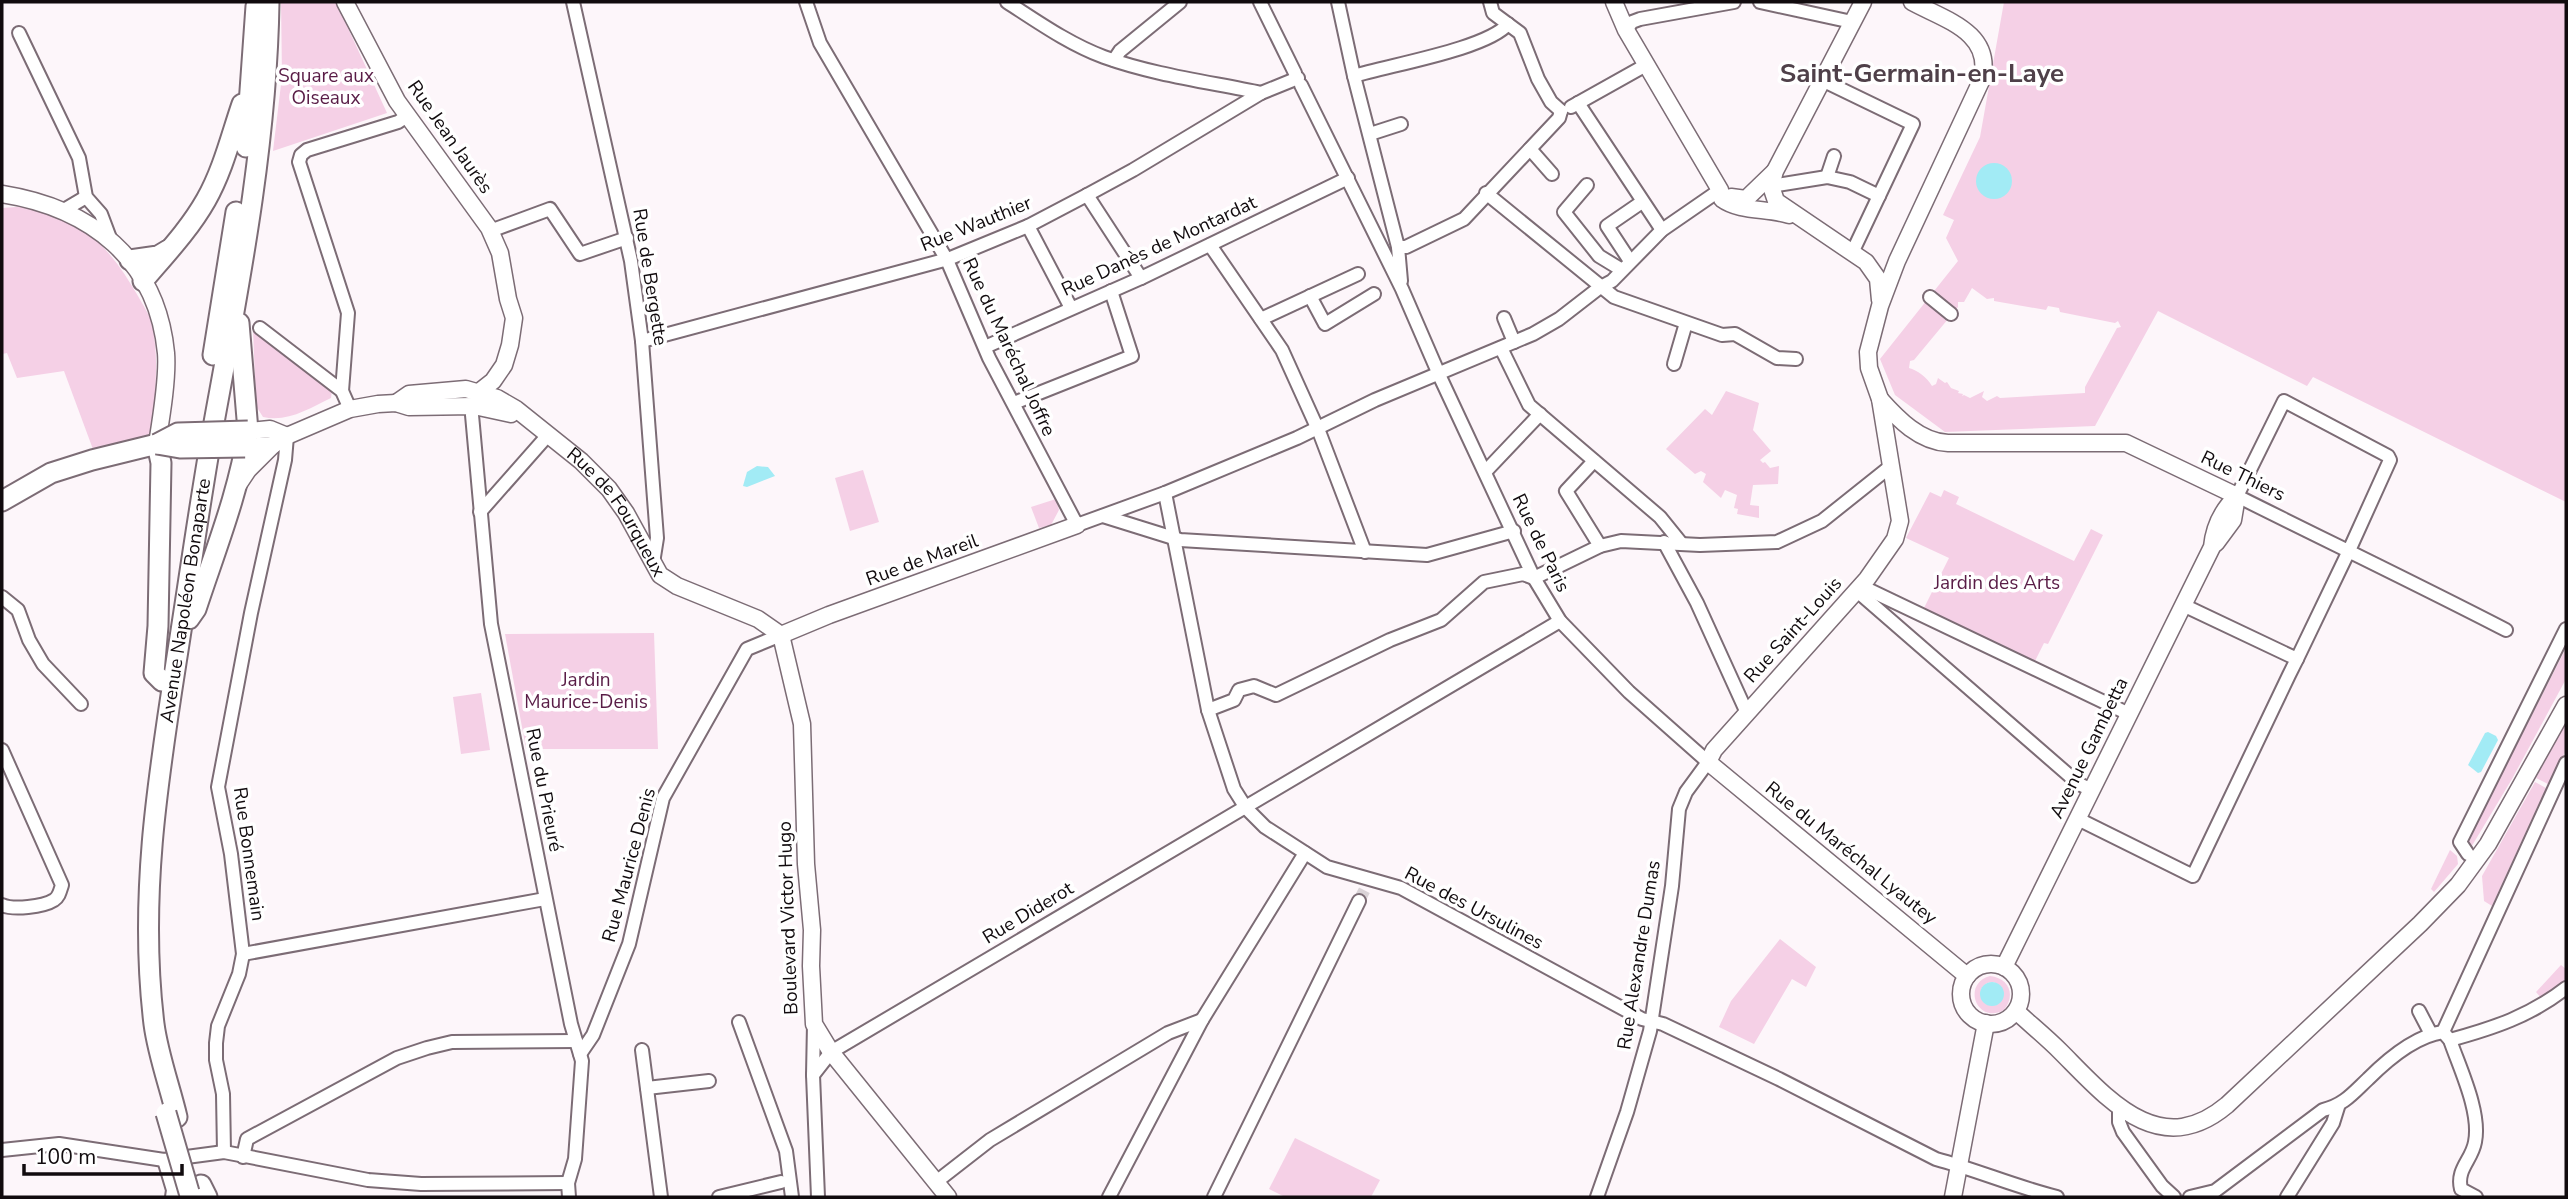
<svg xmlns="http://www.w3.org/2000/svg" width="2568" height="1199" font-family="'Nunito Sans',sans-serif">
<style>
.green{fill:#f5d0e6;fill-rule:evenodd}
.water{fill:#a2ebf5}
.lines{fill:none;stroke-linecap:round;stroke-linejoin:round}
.street-tunnel{stroke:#dad3d7;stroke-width:12;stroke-dasharray:12 6;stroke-linecap:butt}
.street-casing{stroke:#7c6c75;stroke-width:16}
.secondary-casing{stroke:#7c6c75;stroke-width:19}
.primary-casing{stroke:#7c6c75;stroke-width:23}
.street{stroke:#fff;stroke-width:12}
.secondary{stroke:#fff;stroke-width:16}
.primary{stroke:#fff;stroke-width:19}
.primary-bridge-casing{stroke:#7c6c75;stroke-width:23;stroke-linecap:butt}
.primary-bridge{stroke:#fff;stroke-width:19}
.labels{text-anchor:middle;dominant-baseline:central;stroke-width:7;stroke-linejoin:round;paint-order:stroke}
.park-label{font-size:19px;fill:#591c46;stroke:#fff}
.street-label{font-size:19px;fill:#110b0e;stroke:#fff}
.district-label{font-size:26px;font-weight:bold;fill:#4f4049;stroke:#fff}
</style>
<rect width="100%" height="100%" fill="#fdf6fa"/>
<g class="green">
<polygon points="281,2 336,2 387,113 273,151 282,76"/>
<path d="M2004,2H2566V502L2313,377L2307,386L2158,311L2095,426L1945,432L1895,395L1880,359L1958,261L1946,238L1954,220L1943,215L1980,137ZM1972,288L1987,299L1994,298V301L2046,310L2048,306L2059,308L2060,312L2115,323L2118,321L2121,327L2117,328L2085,387V393L2000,398L1997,396L1987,401L1982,397L1984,391L1970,398L1964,395L1962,396L1963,394L1958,393L1959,391L1951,388L1947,382L1945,383L1938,378L1936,384L1932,386C1927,377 1917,370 1909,368L1910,361L1914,360L1958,307V302H1964Z"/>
<path d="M30,206C83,217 112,251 138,296C143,305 150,315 152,325C160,360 154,397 153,432L146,442L94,452L64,371L17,378L7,353L2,354V208Z"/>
<path d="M253,329L332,390L331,398C310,408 287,423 263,417L256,406Z"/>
<polygon points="1726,391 1759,403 1753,430 1771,451 1760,460 1763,463 1765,462 1770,468 1779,466 1778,484 1753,485 1750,505 1759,506 1759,518 1737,514 1738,509 1734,508 1737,495 1725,490 1721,498 1703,482 1706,474 1701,471 1695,474 1666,449 1705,409 1712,415"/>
<polygon points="863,470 879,522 850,531 835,478"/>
<polygon points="1944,490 1959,497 1956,504 2074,561 2091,529 2103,535 2048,644 2044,643 2035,661 1924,608 1949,558 1906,538 1930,492 1941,497"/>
<polygon points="1056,499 1059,510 1051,525 1039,528 1031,507"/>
<polygon points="654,633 658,749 526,749 505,634"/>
<polygon points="2566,648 2566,679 2512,779 2470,849 2467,842"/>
<polygon points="481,693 490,750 461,754 453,697"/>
<polygon points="2566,722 2566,750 2550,785 2536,778"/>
<polygon points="2535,782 2546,788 2492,906 2484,901 2482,876"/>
<polygon points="2450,850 2457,856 2458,864 2434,892 2431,889"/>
<polygon points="1780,939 1816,967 1806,987 1792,979 1754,1044 1719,1027 1731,1001"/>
<polygon points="2561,965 2566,969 2566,980 2542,999 2536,992"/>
<path d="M1990,976C2009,978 2016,995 2004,1010C1977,1025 1961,984 1990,976ZM1994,982L2003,990V997L1998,1003L1984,1002C1977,992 1982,982 1994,982Z"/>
<polygon points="1295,1138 1380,1180 1371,1197 1285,1197 1269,1189"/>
</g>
<g class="water">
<circle cx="1994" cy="181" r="18"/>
<polygon points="757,466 768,467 775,476 747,487 743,486 747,472"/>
<polygon points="2488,732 2496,736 2498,740 2481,772 2478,773 2468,765 2485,733"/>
<circle cx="1992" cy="994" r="12"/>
</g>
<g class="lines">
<polyline class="street-tunnel" points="1359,901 1366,887"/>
<g class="street-casing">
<g id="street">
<polyline points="573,2 631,261 642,341 657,538 653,563"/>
<polyline points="806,2 820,43 947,260 989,358 1077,525 1165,493 1297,438 1375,400 1533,334 1559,319 1599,288 1612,281 1662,230 1720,190"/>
<path d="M1007,2C1038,22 1069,44 1104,57C1154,75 1209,82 1261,93"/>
<polyline points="1260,2 1295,73"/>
<polyline points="1338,2 1354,76 1398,247 1401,281"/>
<polyline points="1490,2 1493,13 1520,33 1538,79 1551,102 1561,111"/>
<polyline points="1760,2 1852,22"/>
<polyline points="1626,30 1632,22 1640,19 1734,2"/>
<polyline points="19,33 79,158 86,197 101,214 110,238"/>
<polyline points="1114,60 1120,51 1180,2"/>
<path d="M1354,76C1389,65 1487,49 1508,24"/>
<polyline points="1822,80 1913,124 1852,253"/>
<polyline points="1301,85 1402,289 1441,379 1534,578 1560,621 1629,692 1708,762 1686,792 1679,809 1672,886 1650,1031 1627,1112 1597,1197"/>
<polyline points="1578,103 1662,230"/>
<polyline points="1571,107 1646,65"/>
<polyline points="1370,134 1401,124"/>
<polyline points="1530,149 1552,174"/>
<polyline points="1827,177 1834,156"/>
<polyline points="1587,185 1564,212 1599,256 1622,270"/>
<polyline points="1771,186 1827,177 1850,182 1879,196"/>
<polyline points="1486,193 1614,297 1722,335 1735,334 1777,358 1796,359"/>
<polyline points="1087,195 1141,278"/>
<polyline points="64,210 86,197"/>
<polyline points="1028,226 1071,308"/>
<polyline points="490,231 550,209 580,254 627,238"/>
<polyline points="1210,245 1282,350 1320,434 1365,552"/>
<polyline points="1398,247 1406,247 1464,219 1559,118 1561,111"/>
<polyline points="1630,261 1607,226 1642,202"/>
<polyline points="1310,296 1325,324 1374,294"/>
<polyline points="1930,297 1951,314"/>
<polyline points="1504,318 1514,342"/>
<polyline points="1261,319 1358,274"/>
<polyline points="260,328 342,391 350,409"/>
<polyline points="642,341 948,259 1028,226 1087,195 1133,170 1261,93 1298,78"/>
<polyline points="985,347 1141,278 1348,178"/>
<polyline points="1501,348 1529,405 1660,517 1681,543"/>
<polyline points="1674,364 1686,323"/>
<polyline points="342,391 348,313 299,162 301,155 307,150 398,122 407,116"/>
<polyline points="1014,403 1132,356 1111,291"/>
<polyline points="474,406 472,415 491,624 571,1024 582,1061 575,1159 568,1183 569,1197"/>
<polyline points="1594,461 1566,491 1600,546"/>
<polyline points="1485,472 1540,414"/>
<path d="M1165,493L1208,710L1234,789L1246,808L1265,827L1327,867L1401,888L1642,1019L1663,1024L1779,1079L1936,1159C1977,1170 2016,1187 2057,1197"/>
<polyline points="480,512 548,435"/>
<polyline points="1103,516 1180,540 1427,555 1514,531"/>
<polyline points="1664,542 1697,603 1747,713"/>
<polyline points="1861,586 2129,714"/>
<polyline points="1857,591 2079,784 2092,790"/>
<polyline points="2,597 18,610 29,640 43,664 81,704"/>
<polyline points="2183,605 2297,659"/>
<polyline points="1208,710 1234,700 1239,690 1254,686 1276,695 1390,640 1441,620 1484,582 1523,574 1534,578 1600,546 1621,541 1700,545 1777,542 1822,521 1891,466"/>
<path d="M2,750L62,885C60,891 59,897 54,900C43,907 13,910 2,905"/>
<path d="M2078,819L2193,876L2289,675L2297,659L2345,559L2352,544L2390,460L2388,456L2284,401L2237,496C2327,541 2417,584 2506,630"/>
<polyline points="2468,854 2460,842 2566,629"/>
<polyline points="243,954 545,899"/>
<polyline points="2419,1011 2431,1034"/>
<polyline points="739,1022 786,1151 792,1197"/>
<polyline points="2443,1032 2566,763"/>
<path d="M2450,1040C2494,1028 2530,1016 2566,988"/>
<polyline points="642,1050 661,1197"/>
<polyline points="580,1054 593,1035 629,944 663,798 747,649 781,635"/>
<polyline points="813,1075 814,1024"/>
<polyline points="647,1088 709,1081"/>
<polyline points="2119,1107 2119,1122 2123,1132 2162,1186 2174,1197"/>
<polyline points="2,1150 59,1144 164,1160 224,1152 368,1180 421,1184 568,1183"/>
<polyline points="224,1152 223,1094 216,1060 216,1043 218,1026 239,974 243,954 231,854 218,787 251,613 285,460 287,436"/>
<polyline points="243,1157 247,1139 397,1058 427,1048 452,1042 576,1041"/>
<polyline points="164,1160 173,1190 172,1197"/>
<polyline points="936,1182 990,1140 1168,1033 1202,1020"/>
<polyline points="719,1197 781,1182"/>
<polyline points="818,1197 813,1075 831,1052 1560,621"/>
<polyline points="1109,1197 1202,1020 1305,853"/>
<polyline points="1214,1197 1359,901"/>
<path d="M2190,1197L2215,1191L2323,1110C2344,1105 2353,1093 2368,1079C2388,1059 2415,1036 2443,1032L2450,1040C2460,1069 2481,1112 2475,1142C2472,1160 2456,1169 2461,1189L2476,1197"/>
<polyline points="2287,1197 2333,1123 2338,1107"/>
</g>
</g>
<g class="secondary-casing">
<g id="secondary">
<polyline points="345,2 397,101 489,228 500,253 508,299 514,318 510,345 504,365 493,381 479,392"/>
<path d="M1614,2L1626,30L1720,190L1722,199C1740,212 1767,208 1789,215"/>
<polyline points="1863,2 1775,171 1771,186 1776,201 1866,262 1878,279 1880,300"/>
<path d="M1912,2C1945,20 1993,32 1982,79L1897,261L1880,306L1868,352L1869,368L1880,399L1900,521L1895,539L1867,579L1714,750L1708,762L1967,976"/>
<path d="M2,194C90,208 157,259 166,353C168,378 161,419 157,444"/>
<polyline points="1731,197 1746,199 1774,172"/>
<path d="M1880,399C1898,419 1920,442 1948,443H2126L2237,496"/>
<path id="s1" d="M396,403L409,394L466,389L497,398L516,409L581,461L609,489L626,513L660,575L677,586L758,619L781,635"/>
<polyline points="248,431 270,429 287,436"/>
<polyline points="245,447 273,445 287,436 350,409 378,404 396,403 409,407 474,406 511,414"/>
<polyline points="238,485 248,470 273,445"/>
<polyline points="2216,543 2233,520 2237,496"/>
<polyline points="781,635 802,724 806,864 812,930 811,966 814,1024 831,1052 948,1197"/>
<polyline points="781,635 829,615 1077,525"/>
<circle cx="1991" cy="994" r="30"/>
<path d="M2004,967L2212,547C2214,527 2222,510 2237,496"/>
<path d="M2016,1011C2030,1024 2046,1037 2060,1051C2107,1098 2159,1162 2227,1105L2420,924L2458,885L2488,844L2566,705"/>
<polyline points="1953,1197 1986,1023"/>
</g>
</g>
<g class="primary-casing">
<g id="primary">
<polyline points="246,147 256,6"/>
<polyline points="130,260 158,256 168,250"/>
<path d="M143,281C165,255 189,230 206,200C223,170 231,136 242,104"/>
<polyline points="213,355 236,212"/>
<polyline points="2,501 51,473 92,460 157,444 161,463 158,626 154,673 162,681"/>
<path d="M189,619L196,609C215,551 239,492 248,431L239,323"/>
<path id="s2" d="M177,1117C170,1087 158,1055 154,1024C139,901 157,784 176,663C189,581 200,499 215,417C240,280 267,141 269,2"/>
<polyline points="201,1185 207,1197"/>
</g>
</g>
<use href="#street" class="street"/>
<use href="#secondary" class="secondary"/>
<use href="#primary" class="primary"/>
<g class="primary-bridge-casing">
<g id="primary-bridge">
<polyline points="157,444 178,433 248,431"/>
<polyline points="157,444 180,448 245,447"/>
<polyline points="166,1113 189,1192"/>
</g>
</g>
<use href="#primary-bridge" class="primary-bridge"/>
</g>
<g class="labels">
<g class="park-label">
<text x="326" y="76">Square aux<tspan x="326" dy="22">Oiseaux</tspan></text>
<text x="1997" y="583">Jardin des Arts</text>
<text x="586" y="680">Jardin<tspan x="586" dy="22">Maurice-Denis</tspan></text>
</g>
<g class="street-label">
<text transform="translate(450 137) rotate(55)">Rue Jean Jaurès</text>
<text transform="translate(976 224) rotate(-22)">Rue Wauthier</text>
<text transform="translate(1159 246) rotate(-25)">Rue Danès de Montardat</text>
<text transform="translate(650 277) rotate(81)">Rue de Bergette</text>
<text transform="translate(1009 347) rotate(65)">Rue du Maréchal Joffre</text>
<text transform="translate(2243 476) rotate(26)">Rue Thiers</text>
<text stroke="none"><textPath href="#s1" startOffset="273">Rue de Fourqueux</textPath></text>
<text transform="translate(1541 543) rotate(64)">Rue de Paris</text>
<text transform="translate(922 560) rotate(-20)">Rue de Mareil</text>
<text stroke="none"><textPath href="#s2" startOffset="522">Avenue Napoléon Bonaparte</textPath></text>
<text transform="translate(1793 630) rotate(-48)">Rue Saint-Louis</text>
<text transform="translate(2089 748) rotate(-64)">Avenue Gambetta</text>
<text transform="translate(544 790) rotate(79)">Rue du Prieuré</text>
<text transform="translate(1851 853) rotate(39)">Rue du Maréchal Lyautey</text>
<text transform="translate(249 854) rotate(82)">Rue Bonnemain</text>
<text transform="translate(629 865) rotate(-75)">Rue Maurice Denis</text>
<text transform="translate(1474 908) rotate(28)">Rue des Ursulines</text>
<text transform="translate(1028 913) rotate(-31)">Rue Diderot</text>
<text transform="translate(788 918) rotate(-92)">Boulevard Victor Hugo</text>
<text transform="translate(1639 955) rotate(-81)">Rue Alexandre Dumas</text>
</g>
<g class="district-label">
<text x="1922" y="73">Saint-Germain-en-Laye</text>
</g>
</g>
<rect width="2568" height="1199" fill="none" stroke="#110b0e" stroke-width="7"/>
<path d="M24 1164v10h158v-10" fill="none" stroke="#110b0e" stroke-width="3.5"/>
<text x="35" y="1164" font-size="21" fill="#110b0e" stroke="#ffffff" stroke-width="5" paint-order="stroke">100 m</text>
</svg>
